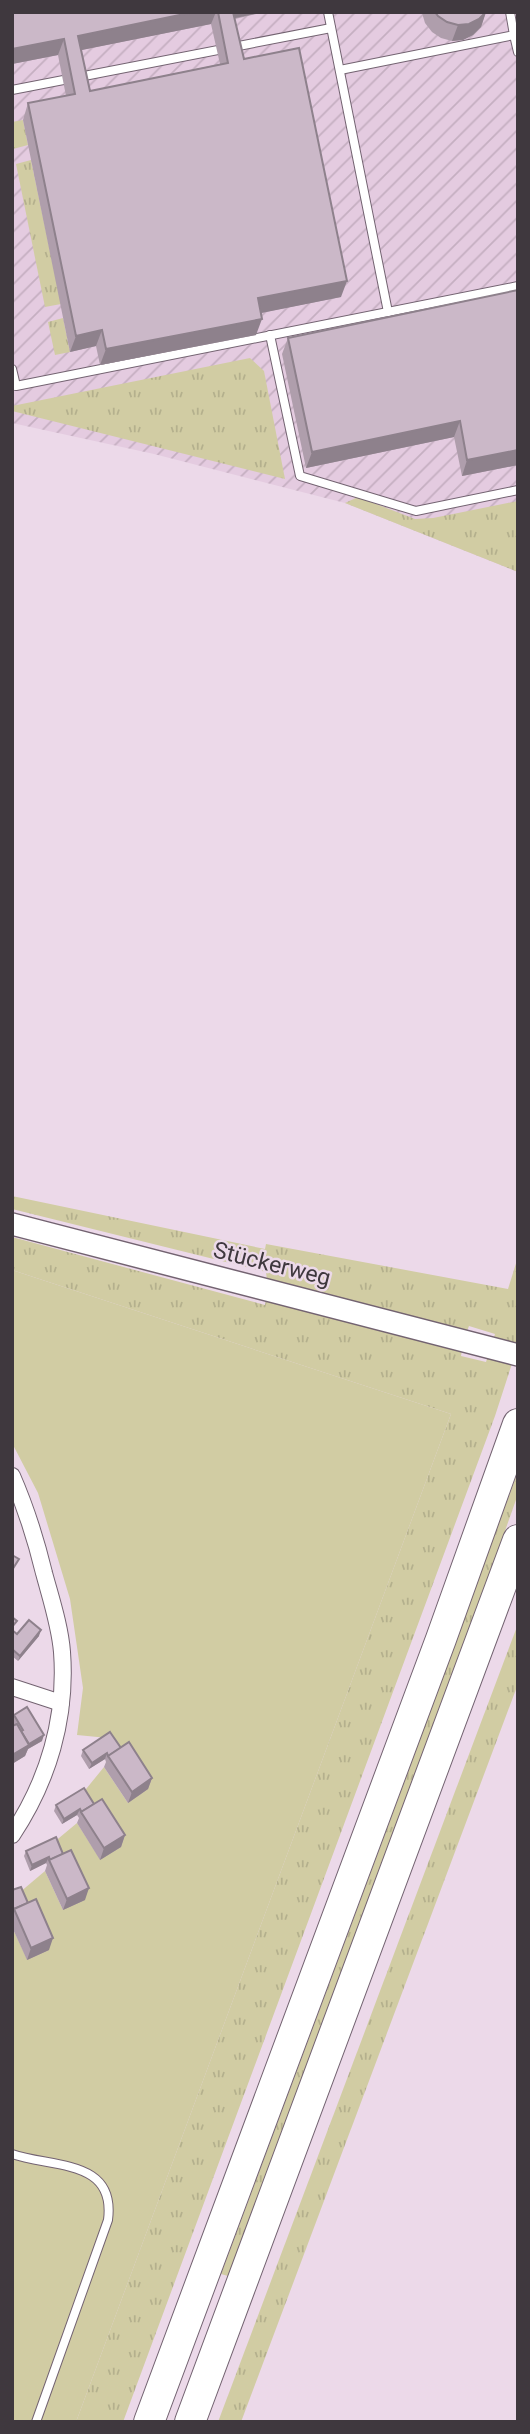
<svg xmlns="http://www.w3.org/2000/svg" width="530" height="2434" font-family="Roboto,sans-serif">
<style>
.industrial{fill:url(#industrial-furrows)}
.grass{fill:url(#grass-tufts)}
.garden{fill:#d1cca3}
.lines{fill:none;stroke-linecap:round;stroke-linejoin:round}
.service-casing{stroke:#736371;stroke-width:10}
.minor-casing{stroke:#736371;stroke-width:18}
.tertiary-casing{stroke:#736371;stroke-width:24}
.motorway-casing{stroke:#736371;stroke-width:32}
.service{stroke:#fff;stroke-width:8}
.minor{stroke:#fff;stroke-width:16}
.tertiary{stroke:#fff;stroke-width:21}
.motorway{stroke:#fff;stroke-width:30}
.wall{fill:#af9eac;fill-rule:evenodd}
.shaded-wall{fill:#8e818c}
.building{fill:#cbb8c8;stroke:#8e818c;stroke-width:2}
.labels{text-anchor:middle;dominant-baseline:central;stroke-width:5;stroke-linejoin:round;paint-order:stroke}
.street-label{font-size:23px;fill:#3f383e;stroke:#ecd9e9}
</style>
<defs>
<pattern id="industrial-furrows" width="10" height="10" patternUnits="userSpaceOnUse" patternTransform="scale(1.75)"><rect width="10" height="10" fill="#e4cbe0"/><path d="M-1 1l2-2M0 10L10 0M9 11l2-2" fill="none" stroke="#c5afc1"/></pattern>
<pattern id="grass-tufts" width="24" height="20" patternUnits="userSpaceOnUse" patternTransform="scale(1.75)"><rect width="24" height="20" fill="#d1cca3"/><path d="M3 7l-1-3M5 7V3M7 7l1-3M15 17l-1-3M17 17v-4M19 17l1-3" fill="none" stroke="#b4b08d"/></pattern>
</defs>
<rect width="100%" height="100%" fill="#ecd9e9"/>
<polygon class="industrial" points="12,12 518,12 518,572 345,503 154,454 12,423"/>
<g class="grass">
<polygon points="23,120 28,145 13,149 12,122"/>
<polygon points="31,160 61,304 45,307 16,164"/>
<polygon points="63,318 70,352 55,355 48,322"/>
<polygon points="250,358 264,371 285,479 12,411 12,406"/>
<polygon points="358,497 415,519 433,518 518,501 518,572 345,503"/>
<polygon points="12,1196 265,1249 266,1244 508,1289 518,1257 518,1345 495,1416 123,2422 76,2422 451,1414 12,1270 12,1237 265,1305 266,1299 462,1350 461,1356 486,1362 495,1334 469,1326 467,1331 267,1280 266,1272 12,1209"/>
<polygon points="518,1471 518,1494 481,1599 228,2276 221,2274 407,1775"/>
<polygon points="518,1624 518,1684 241,2422 218,2422"/>
</g>
<polygon class="garden" points="12,1270 451,1414 76,2422 12,2422 12,1927 27,1959 19,1893 45,1871 63,1910 53,1843 77,1823 100,1859 82,1794 104,1767 128,1803 108,1738 77,1735 83,1688 70,1599 38,1493 12,1443"/>
<g class="lines">
<g class="service-casing">
<g id="service">
<polyline points="328,12 388,312"/>
<polyline points="518,35 514,35 518,52"/>
<polyline points="340,70 514,35 510,12"/>
<polyline points="12,90 331,28"/>
<polyline points="270,335 300,476 416,511 518,490"/>
<polyline points="12,369 16,386 518,286"/>
<path d="M12,2154C53,2168 116,2159 108,2220L36,2422"/>
</g>
</g>
<g class="minor-casing">
<g id="minor">
<path d="M12,1476C26,1508 36,1540 44,1573C51,1599 60,1626 62,1652C67,1718 48,1781 12,1835"/>
<polyline points="12,1687 61,1703"/>
</g>
</g>
<g class="tertiary-casing">
<polyline id="tertiary" points="12,1224 518,1355"/>
</g>
<g class="motorway-casing">
<g id="motorway">
<polyline points="149,2422 441,1639 518,1424"/>
<polyline points="190,2422 518,1540"/>
</g>
</g>
<use href="#service" class="service"/>
<use href="#minor" class="minor"/>
<use href="#tertiary" class="tertiary"/>
<use href="#motorway" class="motorway"/>
</g>
<g class="wall">
<path d="M12,12H265L235,19L244,59L341,297L260,313L256,335L100,365L96,346L70,352L23,120L28,103L66,96L58,55L12,64ZM211,24L220,64L90,91L81,50Z"/>
<polygon points="486,12 481,27 473,35 463,40 452,41 441,38 432,32 425,23 422,13"/>
<polygon points="518,290 518,465 462,476 454,437 306,468 282,354 288,338"/>
<polygon points="12,1617 13,1631 17,1634 39,1636 18,1661 12,1656"/>
<polygon points="14,1715 42,1741 28,1749 25,1756 12,1764 12,1726 14,1725 12,1719"/>
<polygon points="121,1748 152,1778 148,1789 128,1803 104,1767 106,1762 105,1759 89,1769 81,1756 83,1750"/>
<polygon points="94,1804 125,1835 121,1847 100,1860 77,1823 79,1818 77,1815 62,1824 54,1811 56,1805"/>
<polygon points="56,1837 85,1900 63,1910 45,1871 47,1865 46,1863 30,1871 24,1856 26,1851"/>
<polygon points="12,1890 49,1950 27,1960 12,1927"/>
</g>
<g class="shaded-wall">
<polygon points="194,12 216,12 211,24 72,52 78,36"/>
<polygon points="228,12 265,12 225,20"/>
<polygon points="486,12 481,27 473,35 463,40 452,41 458,25"/>
<polygon points="64,39 58,55 12,64 12,49"/>
<polygon points="347,281 341,297 252,315 258,298"/>
<polygon points="262,319 256,335 100,365 106,349"/>
<polygon points="102,330 96,346 70,352 76,336"/>
<polygon points="460,421 454,437 306,468 312,452"/>
<polygon points="518,450 518,465 462,476 467,460"/>
<polygon points="41,1630 39,1636 18,1661 20,1656"/>
<polygon points="44,1735 42,1741 28,1749 25,1756 12,1764 12,1755 25,1746"/>
<polygon points="107,1753 105,1759 89,1769 92,1763"/>
<polygon points="152,1778 148,1789 128,1803 132,1792"/>
<polygon points="80,1809 77,1815 62,1824 64,1819"/>
<polygon points="125,1835 121,1847 100,1860 104,1848"/>
<polygon points="49,1857 46,1863 30,1871 32,1865"/>
<polygon points="89,1888 85,1900 63,1910 67,1899"/>
<polygon points="53,1938 49,1950 27,1960 31,1948"/>
</g>
<g class="building">
<polygon points="12,12 194,12 78,36 90,91 228,63 218,12 233,12 244,59 299,48 347,281 258,298 262,319 106,349 102,330 76,336 28,103 75,94 64,39 12,49"/>
<polygon points="435,12 486,12 479,19 469,24 458,25 447,22 438,16"/>
<polygon points="518,290 518,450 467,460 460,421 312,452 288,338"/>
<polygon points="12,1555 19,1559 12,1570"/>
<polygon points="12,1617 17,1621 12,1627"/>
<polygon points="29,1620 41,1630 20,1656 12,1649 12,1630 17,1634"/>
<polygon points="27,1707 44,1735 29,1744 21,1731 23,1730 14,1715"/>
<polygon points="17,1724 29,1745 12,1755 12,1726"/>
<polygon points="110,1732 121,1748 108,1756 107,1753 92,1763 83,1750"/>
<polygon points="129,1742 152,1778 132,1792 108,1756"/>
<polygon points="84,1788 94,1804 81,1812 83,1815 80,1809 64,1819 56,1805"/>
<polygon points="102,1799 125,1835 104,1848 81,1812"/>
<polygon points="56,1837 63,1854 50,1860 49,1857 32,1865 26,1851"/>
<polygon points="71,1850 89,1888 67,1899 49,1860"/>
<polygon points="21,1887 28,1903 14,1909 13,1907 12,1907 12,1890"/>
<polygon points="36,1899 53,1938 31,1948 14,1909"/>
</g>
<g class="labels">
<g class="street-label">
<text transform="translate(272 1264) rotate(14)">Stückerweg</text>
</g>
</g>
<rect width="530" height="2434" fill="none" stroke="#3f383e" stroke-width="28"/>
</svg>
